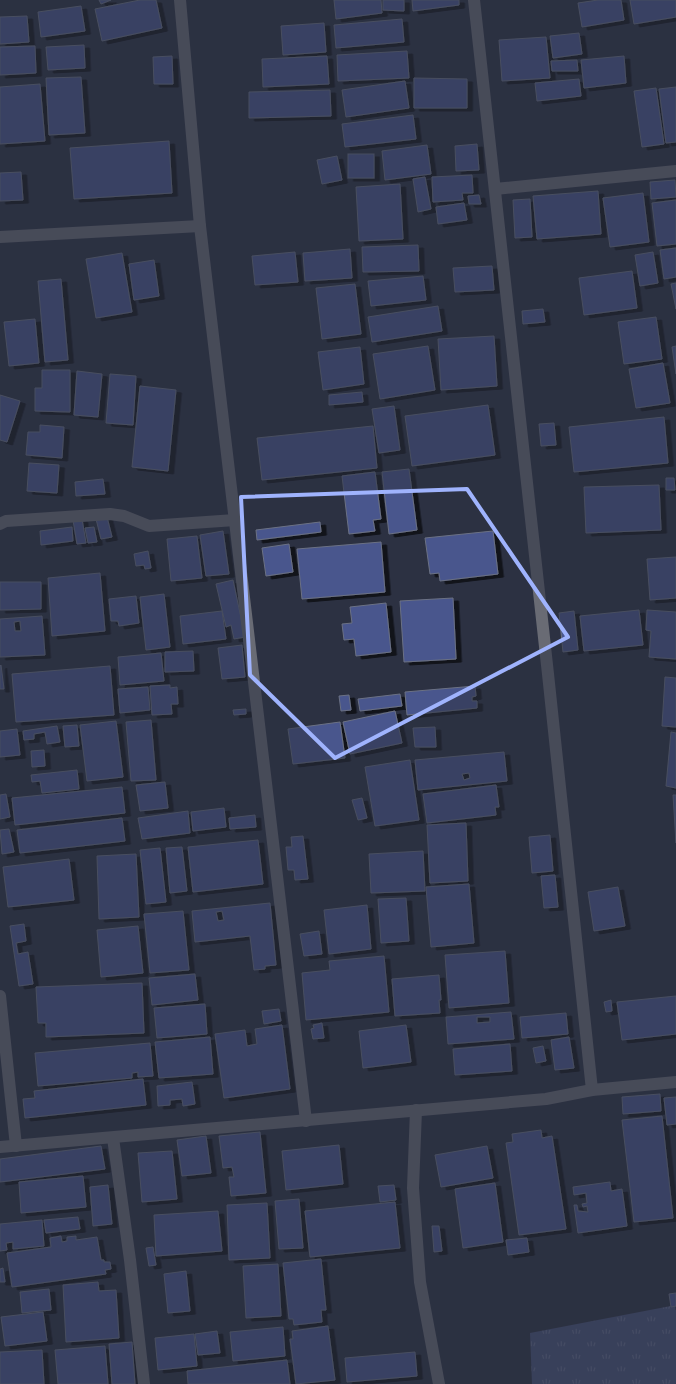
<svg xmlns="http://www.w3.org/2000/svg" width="676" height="1384" font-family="'Roboto Serif',serif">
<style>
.grass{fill:url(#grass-tufts)}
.building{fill:#49568d;stroke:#6b7184;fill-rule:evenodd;filter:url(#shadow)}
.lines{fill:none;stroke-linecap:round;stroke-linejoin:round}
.minor{stroke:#696b74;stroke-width:12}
.marked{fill:none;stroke:#9fb3fd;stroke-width:4;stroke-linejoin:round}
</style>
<defs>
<pattern id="grass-tufts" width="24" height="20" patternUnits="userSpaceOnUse" patternTransform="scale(1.25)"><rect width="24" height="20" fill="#485278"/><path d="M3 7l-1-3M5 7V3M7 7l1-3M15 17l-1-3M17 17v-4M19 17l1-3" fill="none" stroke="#636b8c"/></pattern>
<filter id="shadow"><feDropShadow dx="5.5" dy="3" stdDeviation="0" flood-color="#0009"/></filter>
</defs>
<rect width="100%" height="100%" fill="#2c3142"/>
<polygon class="grass" points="676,1305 676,1384 532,1384 530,1333"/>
<g class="building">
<polygon points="99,0 111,0 101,4"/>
<polygon points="140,0 156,0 162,28 102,41 95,9"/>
<polygon points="334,0 381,0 382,13 336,19"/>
<polygon points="383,0 404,0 404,11 383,10"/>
<polygon points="412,0 459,0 459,5 413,11"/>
<polygon points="598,0 621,0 624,20 582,27 578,3"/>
<polygon points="630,0 676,0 676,17 634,24"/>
<polygon points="81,6 85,31 41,37 38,12"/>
<polygon points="27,16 29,42 0,44 0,17"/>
<polygon points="402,19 404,42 336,48 334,25"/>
<polygon points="324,23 326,52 283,55 281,26"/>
<polygon points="579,33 582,54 553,58 550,36"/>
<polygon points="546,37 550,78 502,81 499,40"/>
<polygon points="84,45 85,68 48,70 46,47"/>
<polygon points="35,46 36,73 0,75 0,47"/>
<polygon points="407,51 409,78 338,81 337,55"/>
<polygon points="172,56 173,84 154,84 153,57"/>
<polygon points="327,56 329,84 263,87 262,59"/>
<polygon points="624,56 626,83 584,88 581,60"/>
<polygon points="577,60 578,71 552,71 551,61"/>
<polygon points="81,77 85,133 49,135 46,78"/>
<polygon points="414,78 467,79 467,108 414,108"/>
<polygon points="579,79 581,96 537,101 535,83"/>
<polygon points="405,81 409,108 346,117 342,90"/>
<polygon points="40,84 45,141 0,144 0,87"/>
<polygon points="676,87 676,142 666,143 659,89"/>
<polygon points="656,88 664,144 642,147 634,91"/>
<polygon points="330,90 331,116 249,118 249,92"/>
<polygon points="413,115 416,139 345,147 342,124"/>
<polygon points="169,141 172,193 74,199 70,148"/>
<polygon points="477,144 479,170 456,171 455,146"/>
<polygon points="427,145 431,174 385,180 382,151"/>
<rect x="348" y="154" width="26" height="24"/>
<polygon points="337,156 342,180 322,184 317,160"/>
<polygon points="21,172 23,200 0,201 0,173"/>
<polygon points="472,175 473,193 462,193 463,200 433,202 432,177"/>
<polygon points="425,177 431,209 418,212 413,179"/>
<polygon points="675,180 676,197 651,199 650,182"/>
<polygon points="400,184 403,239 359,241 356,187"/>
<polygon points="598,191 601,234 537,239 533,196"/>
<polygon points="643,193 649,242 610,247 603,198"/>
<polygon points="479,195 481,204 469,204 468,196"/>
<polygon points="530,199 532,237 515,238 513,200"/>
<polygon points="676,200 676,244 657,246 652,203"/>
<polygon points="464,203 467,220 438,224 436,207"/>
<polygon points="418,245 419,271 363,272 362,247"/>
<polygon points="676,248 676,277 664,279 660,250"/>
<polygon points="350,249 352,278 305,281 303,253"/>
<polygon points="295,252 298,282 255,285 252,256"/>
<polygon points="653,252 658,283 640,286 635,255"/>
<polygon points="122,253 132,312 96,318 86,259"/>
<polygon points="154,260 159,296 134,300 129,264"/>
<polygon points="492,266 494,290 455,292 453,268"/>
<polygon points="632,271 637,308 584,315 579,278"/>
<polygon points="423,276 426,300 371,306 368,281"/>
<polygon points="61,279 68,360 45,362 38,281"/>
<polygon points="676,283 676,309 671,284"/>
<polygon points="355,284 361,334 322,339 316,288"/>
<polygon points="438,306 442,331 372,342 368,317"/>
<polygon points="543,309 545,322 523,324 522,311"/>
<polygon points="656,317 662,359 624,364 618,322"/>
<polygon points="35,319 39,363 9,366 4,322"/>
<polygon points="494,336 497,386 441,390 438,339"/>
<polygon points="428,346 435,390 380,399 373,354"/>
<polygon points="676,346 676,374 672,347"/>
<polygon points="360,347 364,384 323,390 318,352"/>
<polygon points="663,363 670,403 636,408 629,369"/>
<polygon points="42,370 70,370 70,412 35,411 35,388 42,388"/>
<polygon points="77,371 102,374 98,417 74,415"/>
<polygon points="110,374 136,376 133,425 106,423"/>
<polygon points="140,386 176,390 168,471 132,467"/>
<polygon points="362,392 363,402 329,405 329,395"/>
<polygon points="0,395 20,401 7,442 0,440"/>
<polygon points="488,405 495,455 412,466 405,416"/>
<polygon points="394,406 400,450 379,453 372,409"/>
<polygon points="664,417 668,463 574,472 569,427"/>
<polygon points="554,423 556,445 541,446 539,424"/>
<polygon points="40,425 64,427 62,458 26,455 28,432 40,432"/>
<polygon points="373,426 377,468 262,480 257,438"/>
<polygon points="29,463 59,465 57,493 27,491"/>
<polygon points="409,469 417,530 389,534 382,472"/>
<polygon points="375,472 381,519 373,520 375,531 349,534 342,476"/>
<polygon points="666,478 674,478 675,490 666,490"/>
<polygon points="103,479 105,494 76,496 75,482"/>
<polygon points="659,485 661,530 586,533 584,487"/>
<polygon points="107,517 112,537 101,539 96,519"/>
<polygon points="82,519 86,543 77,544 73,520"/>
<polygon points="320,522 321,532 257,540 256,530"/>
<polygon points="72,527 73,541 41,545 40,531"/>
<polygon points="94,527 97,542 88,543 85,528"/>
<polygon points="223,531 229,574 206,576 200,535"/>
<polygon points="493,531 498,574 440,581 439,573 430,574 425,538"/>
<polygon points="197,536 202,578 171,581 167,539"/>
<polygon points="381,542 385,592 302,599 297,549"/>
<polygon points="289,544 293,572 266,576 262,548"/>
<polygon points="148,551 151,568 145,569 144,565 136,566 134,554"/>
<polygon points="676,557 676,598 650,600 647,559"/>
<polygon points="100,573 105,631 52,636 48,578"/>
<polygon points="233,580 245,637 234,639 231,625 226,627 216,584"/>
<polygon points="0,582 41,582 41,609 0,610"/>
<polygon points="164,594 170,647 146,650 140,597"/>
<polygon points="136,596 139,623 119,626 118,621 111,621 109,599"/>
<polygon points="453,598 456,659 404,662 400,601"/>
<polygon points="386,603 391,652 356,656 354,639 344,640 342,624 352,623 350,607"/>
<polygon points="639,610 643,645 584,651 580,616"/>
<polygon points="647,610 676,612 676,659 649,657 651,631 646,630"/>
<polygon points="222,611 226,639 183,644 180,616"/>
<polygon points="574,611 578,650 563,652 559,613"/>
<path d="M42,616L45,655L0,657V619ZM20,621L21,631H15L14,622Z"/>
<polygon points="242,645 245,677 222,679 218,648"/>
<polygon points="193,651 194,671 165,672 165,652"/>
<polygon points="161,653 164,681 120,685 118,657"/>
<polygon points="1,665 4,689 0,689 0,666"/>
<polygon points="110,666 114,715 16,722 12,674"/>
<polygon points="665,677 676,678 676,727 662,726"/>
<polygon points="170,685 170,688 177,687 178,704 171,704 172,714 152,715 150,686"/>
<polygon points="475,686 476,696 472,697 472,701 477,701 477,708 407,715 405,692"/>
<polygon points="148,687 150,710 120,713 118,689"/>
<polygon points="400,694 402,706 360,711 358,699"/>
<polygon points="349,695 351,710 341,711 339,696"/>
<polygon points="246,709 246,714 234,715 233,710"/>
<polygon points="395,711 402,743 350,754 343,722"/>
<polygon points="151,720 156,780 131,781 126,722"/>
<polygon points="116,721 123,777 87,781 80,725"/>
<polygon points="340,722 345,758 293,764 288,729"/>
<polygon points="77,725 79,746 65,747 63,726"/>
<polygon points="57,726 60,742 47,744 45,732 34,734 34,739 24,740 23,731"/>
<polygon points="435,727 436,747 415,747 413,728"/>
<polygon points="17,729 20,755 0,757 0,731"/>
<polygon points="671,732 676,733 676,788 666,786"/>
<polygon points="44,750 45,766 32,767 31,751"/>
<path d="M504,752L507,781L418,790L415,760ZM469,773L470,778L464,780L462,774Z"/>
<polygon points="410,760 419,820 375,826 365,767"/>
<polygon points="77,770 79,789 42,793 40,781 32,782 31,775"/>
<polygon points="165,782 168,808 140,811 136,785"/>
<polygon points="496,785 499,807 495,807 496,815 427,823 423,794"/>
<polygon points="122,787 125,813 15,825 12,798"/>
<polygon points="6,794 10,817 0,819 0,795"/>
<polygon points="673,795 676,795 676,843"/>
<polygon points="362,798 367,818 358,820 352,800"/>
<polygon points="224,808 226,827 193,831 191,812"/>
<polygon points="188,811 190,833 142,839 138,818"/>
<polygon points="255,815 256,827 230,829 229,818"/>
<polygon points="122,818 125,841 20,853 17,830"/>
<polygon points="466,823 468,881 430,883 427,825"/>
<polygon points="9,829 14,852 2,854 0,830"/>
<polygon points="550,835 553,871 532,873 529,837"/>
<polygon points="303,836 308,879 295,880 294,870 288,870 286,847 292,847 291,837"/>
<polygon points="258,840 263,884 193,892 188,847"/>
<polygon points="182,847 187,891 170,893 166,848"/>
<polygon points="160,848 166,902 146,904 140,850"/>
<polygon points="423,851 425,891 371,893 369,854"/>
<polygon points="136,854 139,917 99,919 97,856"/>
<polygon points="69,859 74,900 8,907 3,867"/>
<polygon points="555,875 558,907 544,908 541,876"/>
<polygon points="469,884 474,943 431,947 426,887"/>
<polygon points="618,887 625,926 594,931 588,892"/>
<polygon points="406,898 409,941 381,943 378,899"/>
<path d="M270,903L276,965L265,966V969L254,970L250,936L195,942L192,911ZM222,911L224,920L218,921L216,912Z"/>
<polygon points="367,905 371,949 329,954 324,910"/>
<polygon points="183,911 189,970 150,973 144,914"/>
<polygon points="24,924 26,941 16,943 18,954 28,952 33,984 19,986 10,926"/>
<polygon points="138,926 143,973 101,977 97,930"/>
<polygon points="319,931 322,954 304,956 300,934"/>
<polygon points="505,951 509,1003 449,1008 445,955"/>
<polygon points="384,956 389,1012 306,1020 302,973 330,970 329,961"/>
<polygon points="195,974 198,1000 152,1005 149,978"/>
<polygon points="439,975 441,1000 439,1000 440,1013 395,1016 392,979"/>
<polygon points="142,983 144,1033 46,1037 46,1023 38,1023 36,987"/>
<polygon points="676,996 676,1034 622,1040 617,1002"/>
<polygon points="611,1000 612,1011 606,1012 604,1002"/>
<polygon points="205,1004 207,1034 157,1038 154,1008"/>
<polygon points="279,1009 281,1021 264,1024 262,1011"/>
<path d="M511,1012L514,1039L448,1044L446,1017ZM477,1017H490V1022L477,1023Z"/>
<polygon points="566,1013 568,1034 522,1038 520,1017"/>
<polygon points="322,1023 324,1038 313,1039 311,1029 314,1028 313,1025"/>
<polygon points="282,1025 290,1089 224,1098 215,1034 245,1030 247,1046 257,1044 255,1029"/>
<polygon points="406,1025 411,1062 363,1068 359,1031"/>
<polygon points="210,1037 213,1074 159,1078 155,1042"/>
<polygon points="569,1037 574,1068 555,1070 551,1040"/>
<polygon points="150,1043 153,1076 138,1077 138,1072 132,1073 132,1078 38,1086 35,1053"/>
<polygon points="510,1044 512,1071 455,1075 453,1049"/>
<polygon points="543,1046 546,1061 536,1063 533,1048"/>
<polygon points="143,1079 146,1105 25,1118 23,1099 35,1098 34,1091"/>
<polygon points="192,1082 195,1104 183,1106 182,1099 170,1100 170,1105 158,1106 157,1086"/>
<polygon points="660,1094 661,1111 623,1114 622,1097"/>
<polygon points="676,1097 676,1124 667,1125 664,1098"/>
<polygon points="662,1116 673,1218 634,1222 622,1120"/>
<polygon points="541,1130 542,1138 552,1136 566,1229 519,1235 506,1143 513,1142 512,1134"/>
<polygon points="260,1132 266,1193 231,1196 229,1177 234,1177 232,1167 223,1168 219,1136"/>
<polygon points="206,1136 211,1173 182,1176 177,1140"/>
<polygon points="339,1145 343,1184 286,1190 282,1151"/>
<polygon points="101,1146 105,1169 0,1182 0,1159"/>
<polygon points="487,1146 493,1178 441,1187 435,1155"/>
<polygon points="172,1151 177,1199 142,1202 138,1153"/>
<polygon points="83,1176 86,1207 21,1213 19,1182"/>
<polygon points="610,1182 611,1191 622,1189 627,1226 578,1233 574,1205 577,1205 578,1211 588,1212 587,1206 583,1207 582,1204 587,1203 586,1193 574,1195 573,1187"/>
<polygon points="495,1183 503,1242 463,1248 455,1189"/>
<polygon points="108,1185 112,1224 93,1226 90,1187"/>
<polygon points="394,1185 396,1200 380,1202 378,1186"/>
<polygon points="299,1199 303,1248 279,1249 275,1201"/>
<polygon points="395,1202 400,1248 310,1257 305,1211"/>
<polygon points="267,1203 270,1258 229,1260 227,1205"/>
<polygon points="218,1211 222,1251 156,1256 154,1215"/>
<polygon points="78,1217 80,1229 46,1233 44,1220"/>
<polygon points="42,1220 44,1246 13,1249 13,1242 6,1243 7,1250 0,1251 0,1224"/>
<polygon points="432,1226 439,1226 442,1251 434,1252"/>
<polygon points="61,1236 62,1242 67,1241 67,1237 76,1236 76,1240 97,1237 101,1260 104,1260 104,1262 110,1262 111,1269 105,1270 106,1274 12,1287 7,1253 51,1247 50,1238"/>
<polygon points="527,1238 529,1252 508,1255 506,1240"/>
<polygon points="153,1247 156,1265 149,1266 146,1248"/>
<polygon points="321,1259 326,1310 321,1310 322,1322 294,1325 293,1319 289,1319 283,1263"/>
<polygon points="278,1264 281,1316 246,1318 243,1266"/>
<polygon points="3,1268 5,1282 0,1282 0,1269"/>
<polygon points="186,1271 190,1311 168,1313 164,1274"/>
<polygon points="98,1282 99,1291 116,1290 119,1338 66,1342 63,1285"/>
<polygon points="49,1289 51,1310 22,1313 20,1292"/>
<polygon points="676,1293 676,1306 671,1307 669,1294"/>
<polygon points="43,1312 47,1341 5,1346 1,1317"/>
<polygon points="328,1326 335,1380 296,1384 290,1339 293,1339 292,1331"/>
<polygon points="283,1327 285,1356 233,1361 230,1332"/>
<polygon points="217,1331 220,1353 198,1355 195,1334"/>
<polygon points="194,1334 197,1366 158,1370 155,1338"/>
<polygon points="132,1342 135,1384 112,1384 109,1344"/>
<polygon points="105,1346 108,1384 58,1384 55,1350"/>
<polygon points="42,1350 44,1384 0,1384 0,1352"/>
<polygon points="415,1352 417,1376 347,1382 345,1358"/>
<polygon points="287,1360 290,1384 188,1384 187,1371"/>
</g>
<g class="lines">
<g class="minor">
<polyline points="180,0 200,226 306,1121"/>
<polyline points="474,0 548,674 592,1090"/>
<polyline points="495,189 676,171"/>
<polyline points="0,237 200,226"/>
<polyline points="0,524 6,521 110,514 124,516 149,526 235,520"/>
<polyline points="0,996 16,1146"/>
<polyline points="416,1110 413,1188 420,1282 439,1384"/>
<polyline points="113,1138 130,1260 144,1384"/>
<polyline points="0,1147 546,1099 592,1090 676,1082"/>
</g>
</g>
<path d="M0 0H676V1384H0ZM467,489L568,637L335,758L250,675L241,497Z" fill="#2c3142" fill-opacity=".55" fill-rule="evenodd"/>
<path class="marked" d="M467,489L568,637L335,758L250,675L241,497Z"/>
</svg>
